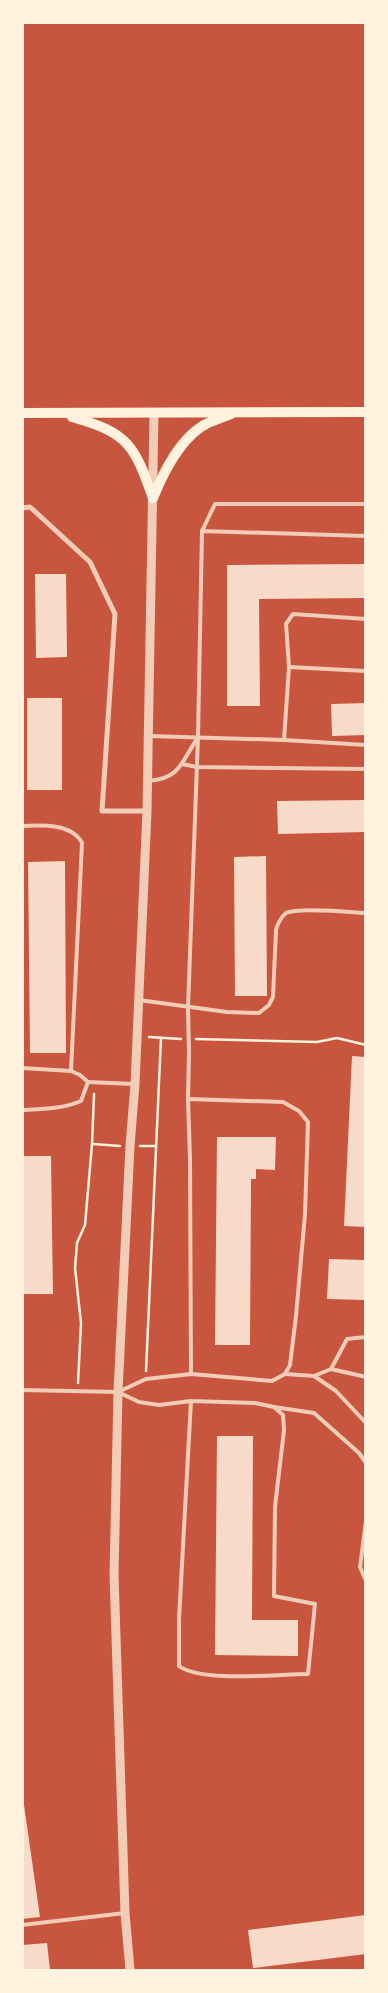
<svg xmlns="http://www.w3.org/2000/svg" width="388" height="1993" font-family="Overpass,sans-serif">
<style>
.building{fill:#f7dbc8}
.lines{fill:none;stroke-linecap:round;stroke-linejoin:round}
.path{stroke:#fff3e0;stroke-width:2.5}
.service{stroke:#f1ccb7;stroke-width:4}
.minor{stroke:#f1ccb7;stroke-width:5}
.tertiary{stroke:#f1ccb7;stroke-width:9}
.secondary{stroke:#fff3e0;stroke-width:10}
</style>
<rect width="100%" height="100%" fill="#c8553d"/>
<g class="building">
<polygon points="366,564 366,598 259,599 260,706 227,706 227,565"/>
<polygon points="35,574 66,574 67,657 36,658"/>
<rect x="27" y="698" width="35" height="92"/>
<polygon points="366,703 366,735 332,736 331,704"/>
<polygon points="366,800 366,832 278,834 277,801"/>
<polygon points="266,856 267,996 235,996 234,857"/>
<polygon points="65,861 66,1053 30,1053 28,862"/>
<polygon points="352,1056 366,1057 366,1227 344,1226"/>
<polygon points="217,1137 276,1137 275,1170 256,1169 256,1179 251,1179 250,1345 215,1345"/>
<polygon points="22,1156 51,1156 53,1294 22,1294"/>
<polygon points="329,1259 366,1260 366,1300 327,1299"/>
<polygon points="217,1436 253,1436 252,1620 298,1620 298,1656 215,1655"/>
<polygon points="22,1791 40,1917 22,1919"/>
<polygon points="366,1915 366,1954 253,1968 248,1930"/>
<polygon points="47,1943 50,1970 22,1970 22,1945"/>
</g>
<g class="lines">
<g class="path">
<polyline points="149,1037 181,1039"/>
<polyline points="196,1039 317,1042 337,1038 366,1045"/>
<polyline points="93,1144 120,1146"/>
<polyline points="140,1146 156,1146"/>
<polyline points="146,1371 161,1038"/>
<polyline points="78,1383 81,1323 75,1268 77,1243 85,1225 92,1144 94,1094"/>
</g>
<g class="service">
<polyline points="202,531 215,504 366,504"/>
<polyline points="289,667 366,671"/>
<polyline points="149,736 284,740 366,745"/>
<polyline points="284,740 289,667 286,624 293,614 366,619"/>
<polyline points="182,764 197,767 366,769"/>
<path d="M149,781C181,778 181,762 197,739"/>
<path d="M22,826C41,825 72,823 82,843L71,1071"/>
<path d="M139,1000L227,1012L259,1013L269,1005L273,997L276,930C277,925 281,917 286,913C297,907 350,912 366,913"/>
<polyline points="22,1068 71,1071 80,1075 88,1082 134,1084"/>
<polyline points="188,1099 189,1052 188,1008 198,737 202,531 366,536"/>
<path d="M22,1110C43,1109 62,1109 81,1101L88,1082"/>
<polyline points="331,1369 347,1339 366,1337"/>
<polyline points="285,1374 314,1376 331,1369 366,1377"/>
<polyline points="314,1376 336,1391 366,1423"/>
<polyline points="22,1390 118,1392 146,1379 191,1374 272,1381 285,1374 290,1365 296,1316 305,1214 308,1122 299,1111 283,1102 188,1099 190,1158 191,1374"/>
<path d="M118,1392L139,1402L159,1405L191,1401L255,1403L274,1407L283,1415L284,1430L275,1507L274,1596L315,1604L308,1674C278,1674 202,1683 179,1666V1619L191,1401"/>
<polyline points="274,1407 314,1413 359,1453 366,1463"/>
<polyline points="366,1521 360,1567 366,1581"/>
<polyline points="22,1925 125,1913"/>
</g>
<polyline class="minor" points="22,508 30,507 90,562 115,614 102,811 147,811"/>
<polyline class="tertiary" points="130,1970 125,1913 114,1575 118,1392 130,1146 135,1084 147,811 154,413"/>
<g class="secondary">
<polyline points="22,413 366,412"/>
<path d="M72,417C128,433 134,444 153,498"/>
<path d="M153,498C164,471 181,436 208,423C215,420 223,417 231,414"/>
</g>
</g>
<rect width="388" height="1993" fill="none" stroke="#fff3e0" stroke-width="48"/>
</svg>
